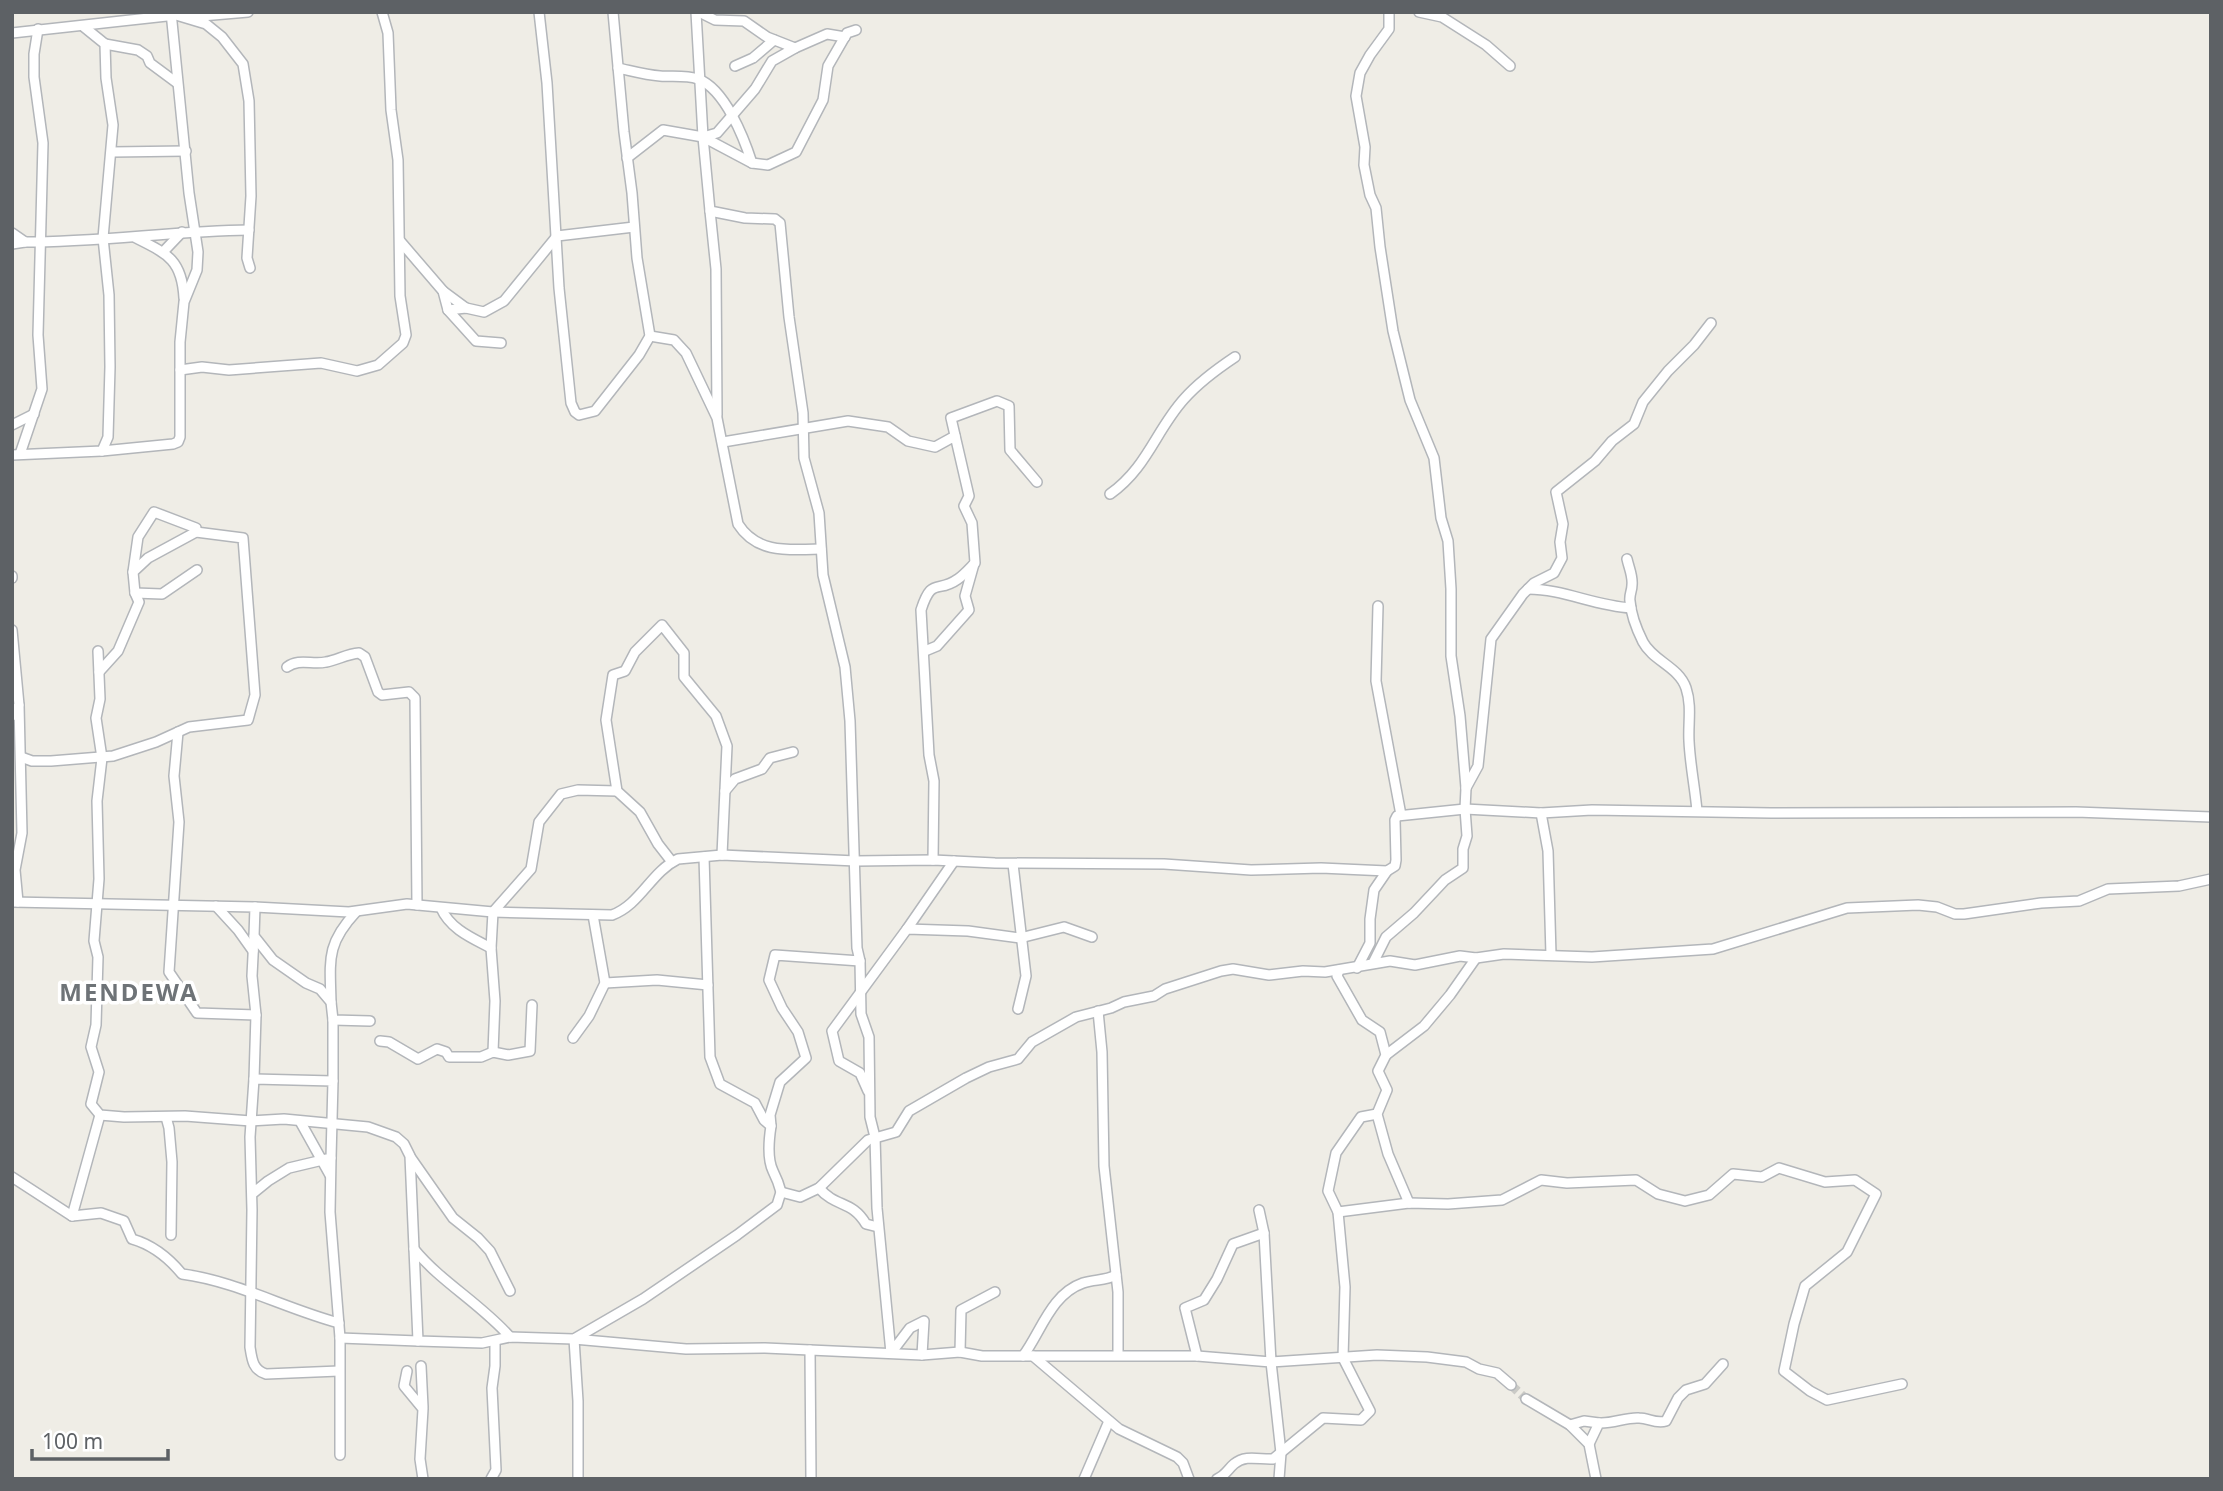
<svg xmlns="http://www.w3.org/2000/svg" width="2223" height="1491" font-family="'Noto Sans',sans-serif">
<style>
.lines{fill:none;stroke-linecap:round;stroke-linejoin:round}
.minor-tunnel{stroke:#cacac6;stroke-width:9;stroke-dasharray:9 4.5;stroke-linecap:butt}
.minor-casing{stroke:#b3b6ba;stroke-width:12}
.minor{stroke:#fff;stroke-width:9}
.labels{text-anchor:middle;dominant-baseline:central;stroke-width:7;stroke-linejoin:round;paint-order:stroke}
.district-label{font-size:24px;font-weight:bold;letter-spacing:2px;fill:#6e7377;stroke:#fff}
</style>
<rect width="100%" height="100%" fill="#efede6"/>
<g class="lines">
<polyline class="minor-tunnel" points="1511,1385 1526,1399"/>
<g class="minor-casing">
<g id="minor">
<polyline points="539,12 547,83 559,288 571,403 575,412 579,415 595,411 639,355 650,336 637,258 632,193 624,132 613,12"/>
<polyline points="696,12 703,137 710,211 745,218 775,219 780,223 789,317 803,413 804,458 819,513 823,575 845,667 850,721 857,948 860,961 861,1014 869,1037 870,1117 875,1137 877,1208 891,1353 910,1328 924,1321 922,1355"/>
<polyline points="1419,12 1442,17 1486,45 1510,66"/>
<polyline points="190,17 248,12"/>
<polyline points="84,27 105,44 106,78 113,125 103,238 109,295 110,367 108,437 102,451"/>
<polyline points="12,33 176,15 206,24 222,37 243,64 249,101 251,196 247,258 250,268"/>
<polyline points="105,44 138,50 147,56 150,63 177,83"/>
<polyline points="795,48 827,34 845,37"/>
<polyline points="735,66 753,58 774,40"/>
<path d="M618,68C632,71 646,75 660,76C673,77 686,75 698,79C725,89 744,138 752,163"/>
<polyline points="703,137 752,163 768,165 796,152 823,100 828,66 847,33 856,30"/>
<polyline points="112,152 186,151"/>
<polyline points="627,158 663,130 703,137 717,133 755,89 772,61 795,48 767,37 744,21 715,20 699,12"/>
<polyline points="710,211 716,269 717,415"/>
<polyline points="12,233 25,242"/>
<path d="M136,238C168,254 182,260 184,298"/>
<polyline points="400,241 443,291 448,310 476,341 501,343"/>
<path d="M12,244L25,242C100,242 174,231 249,230"/>
<polyline points="163,252 182,232"/>
<polyline points="443,291 466,308"/>
<polyline points="448,310 466,308 484,312 504,301 557,236 634,227"/>
<path d="M650,336L674,340L686,353L717,418L738,524C757,554 789,550 821,549"/>
<polyline points="180,370 202,367 229,370 321,363 357,371 378,365 403,343 406,335 400,296 398,160 391,110 388,33 382,12"/>
<polyline points="12,425 34,414"/>
<polyline points="723,442 848,421 888,427 908,441 935,447 955,436"/>
<polyline points="20,454 42,389 38,335 43,143 34,77 34,54 38,29"/>
<polyline points="12,455 102,451 173,444 178,442 180,437 180,342 184,302 197,270 198,252 189,193 171,12"/>
<path d="M1110,494C1147,468 1156,430 1184,399C1199,382 1217,369 1235,357"/>
<path d="M1627,559C1629,568 1633,576 1632,585C1632,591 1629,595 1630,601C1631,615 1637,630 1643,642C1653,661 1679,667 1686,688C1692,706 1688,723 1689,741C1690,764 1695,788 1697,811"/>
<polyline points="133,572 138,537 154,512 196,528 196,532"/>
<polyline points="12,576 12,578"/>
<path d="M1528,589C1563,589 1595,606 1631,608"/>
<polyline points="135,593 162,594 197,570"/>
<polyline points="1378,606 1376,681 1401,815"/>
<polyline points="12,630 19,705 12,716"/>
<polyline points="98,651 100,699 96,718 102,758 97,801 99,879 94,941 98,957 96,1025 91,1047 99,1072 91,1104 100,1115 124,1117 185,1116 251,1121 284,1119 368,1127 396,1137 404,1144 410,1156 418,1341 482,1343 510,1337 574,1339 643,1299 737,1235 777,1205 781,1192 800,1197 819,1188 868,1140 896,1132 909,1111 966,1078 989,1067 1018,1059 1032,1042 1076,1017 1111,1008 1124,1002 1154,996 1165,989 1221,971 1233,969 1269,975 1303,971 1325,972 1390,961 1415,965 1460,956 1476,958 1504,954 1592,957 1713,949 1847,908 1918,905 1937,907 1955,914 1964,914 2041,903 2079,901 2108,889 2179,886 2211,879"/>
<polyline points="925,651 937,646 969,610 965,596 974,564"/>
<path d="M287,667C299,658 312,665 326,662C337,660 347,654 359,653L365,657L378,692L382,695L409,692L415,698L417,905"/>
<polyline points="178,732 174,776 179,822 169,972 197,1013 256,1015"/>
<polyline points="21,757 32,761 51,761 113,756 156,742 189,727 248,720 255,695 243,538 196,532 148,558 133,572 135,593 139,602 118,651 99,672"/>
<polyline points="1466,788 1478,766 1491,639 1523,594 1534,583 1554,573 1562,558 1560,542 1563,524 1556,492 1595,461 1612,441 1634,424 1643,402 1668,371 1694,345 1711,323"/>
<polyline points="725,791 735,779 762,769 770,758 793,752"/>
<polyline points="1541,813 1548,851 1551,955"/>
<path d="M704,857L710,1057L720,1084L755,1103L764,1120L771,1126C769,1139 767,1159 773,1171C777,1179 779,1184 781,1192"/>
<path d="M933,860L934,781L929,755L921,610C932,576 937,594 958,579C964,575 970,568 975,563L972,523L964,506L969,496L951,418L997,401L1009,406L1010,450L1037,482"/>
<polyline points="672,862 658,844 640,812 617,791 606,720 613,675 625,671 635,652 662,625 684,653 684,677 716,716 727,746 722,855"/>
<polyline points="1013,864 1026,976 1018,1009"/>
<polyline points="12,902 255,907 254,936 273,960 306,983 320,989 331,1002 333,1020 370,1021"/>
<polyline points="18,902 15,870 22,833 19,705"/>
<polyline points="216,906 238,930 253,951"/>
<path d="M255,907L349,912L407,904L493,912L612,915C640,905 651,872 678,859L722,855L856,861L933,860L995,863L1164,864L1251,870L1321,868L1387,871L1395,866L1396,860L1395,820L1397,816L1465,809L1541,813L1592,810L1771,813L2076,812L2211,817"/>
<path d="M441,908C450,929 472,938 491,948"/>
<polyline points="907,929 954,861"/>
<polyline points="1373,963 1386,937 1414,913 1445,880 1463,868 1463,849 1467,836 1465,809 1466,788 1460,716 1451,656 1451,589 1448,541 1441,518 1434,458 1410,400 1393,331 1380,247 1376,208 1370,195 1364,165 1365,147 1356,96 1360,73 1370,55 1389,29 1389,12"/>
<polyline points="1357,968 1370,943 1370,919 1374,890 1387,871"/>
<polyline points="1339,970 1337,976 1362,1020 1380,1032 1386,1055 1378,1071 1387,1090 1377,1114 1388,1154 1409,1203"/>
<polyline points="605,983 657,980 708,985"/>
<path d="M331,1002C330,960 326,944 356,912"/>
<polyline points="1098,1011 1102,1052 1104,1166 1118,1292 1118,1355"/>
<polyline points="333,1020 333,1081"/>
<polyline points="573,1038 589,1016 605,983 593,915"/>
<polyline points="380,1041 389,1042 418,1059 437,1049 446,1052 449,1057 481,1057 493,1052 508,1055 530,1051 532,1005"/>
<polyline points="493,1052 495,1001 491,948 493,912 531,869 539,822 561,794 578,790 617,791"/>
<polyline points="1386,1055 1424,1026 1450,995 1476,958"/>
<polyline points="254,1079 256,1015 252,976 254,936"/>
<polyline points="868,1091 860,1073 839,1061 832,1031 907,929 968,931 1020,938 1064,927 1092,937"/>
<polyline points="166,1117 169,1128 172,1162 171,1235"/>
<polyline points="301,1123 330,1175"/>
<polyline points="771,1126 770,1115 780,1082 806,1058 798,1032 782,1008 769,980 775,955 860,961"/>
<polyline points="331,1158 330,1212 340,1338 340,1455"/>
<polyline points="411,1158 453,1218 478,1238 490,1251 510,1291"/>
<path d="M12,1177L72,1216L101,1213L124,1221L132,1239C153,1245 168,1257 182,1274C236,1281 286,1309 339,1323"/>
<path d="M819,1188C836,1208 852,1200 866,1224L878,1227"/>
<path d="M252,1194L268,1181L289,1168L331,1158L333,1081L254,1079L250,1137L252,1210L250,1347C252,1360 253,1370 266,1374L339,1371"/>
<polyline points="1259,1210 1264,1233 1271,1362 1377,1355 1427,1357 1466,1362 1479,1369 1497,1373 1511,1385"/>
<polyline points="1338,1212 1409,1203 1448,1204 1502,1200 1541,1180 1567,1183 1636,1180 1658,1194 1685,1201 1709,1195 1733,1174 1762,1177 1779,1168 1825,1182 1855,1180 1876,1194 1847,1252 1805,1286 1794,1324 1784,1371 1810,1391 1827,1400 1902,1384"/>
<polyline points="72,1216 100,1115"/>
<path d="M414,1249C441,1282 481,1304 510,1337"/>
<polyline points="340,1338 418,1341"/>
<polyline points="810,1350 811,1479"/>
<polyline points="960,1352 961,1310 995,1292"/>
<path d="M1023,1356C1041,1332 1051,1294 1083,1283C1095,1279 1105,1281 1116,1275"/>
<polyline points="1033,1356 1197,1356 1271,1362 1281,1453 1279,1479"/>
<polyline points="1197,1356 1185,1308 1204,1300 1217,1279 1233,1244 1264,1233"/>
<polyline points="421,1366 423,1407"/>
<polyline points="407,1371 404,1386 423,1409 420,1459 423,1479"/>
<polyline points="1526,1399 1570,1425 1589,1444 1596,1479"/>
<polyline points="1570,1425 1584,1421 1599,1423"/>
<path d="M1589,1444L1599,1423C1613,1424 1626,1417 1639,1418C1649,1418 1655,1424 1666,1421L1678,1398L1686,1390L1705,1384L1723,1364"/>
<polyline points="491,1479 496,1470 492,1388 495,1366 495,1341"/>
<polyline points="578,1479 578,1401 574,1339 686,1349 765,1348 922,1355 960,1352 982,1356 1033,1356 1119,1429 1177,1457 1183,1463 1189,1479"/>
<polyline points="1084,1479 1109,1421"/>
<path d="M1217,1479C1226,1475 1228,1469 1234,1464C1246,1454 1260,1460 1273,1459L1323,1418L1361,1420L1370,1411L1343,1358L1345,1287L1338,1212L1328,1191L1336,1153L1361,1117L1377,1114"/>
</g>
</g>
<use href="#minor" class="minor"/>
</g>
<g class="labels">
<g class="district-label">
<text x="129" y="991">MENDEWA</text>
</g>
</g>
<rect width="2223" height="1491" fill="none" stroke="#5d6165" stroke-width="28"/>
<path d="M32 1449v10h136v-10" fill="none" stroke="#5d6165" stroke-width="3.5"/>
<text x="42" y="1449" font-size="21" fill="#5d6165" stroke="#ffffff" stroke-width="5" paint-order="stroke">100 m</text>
</svg>
